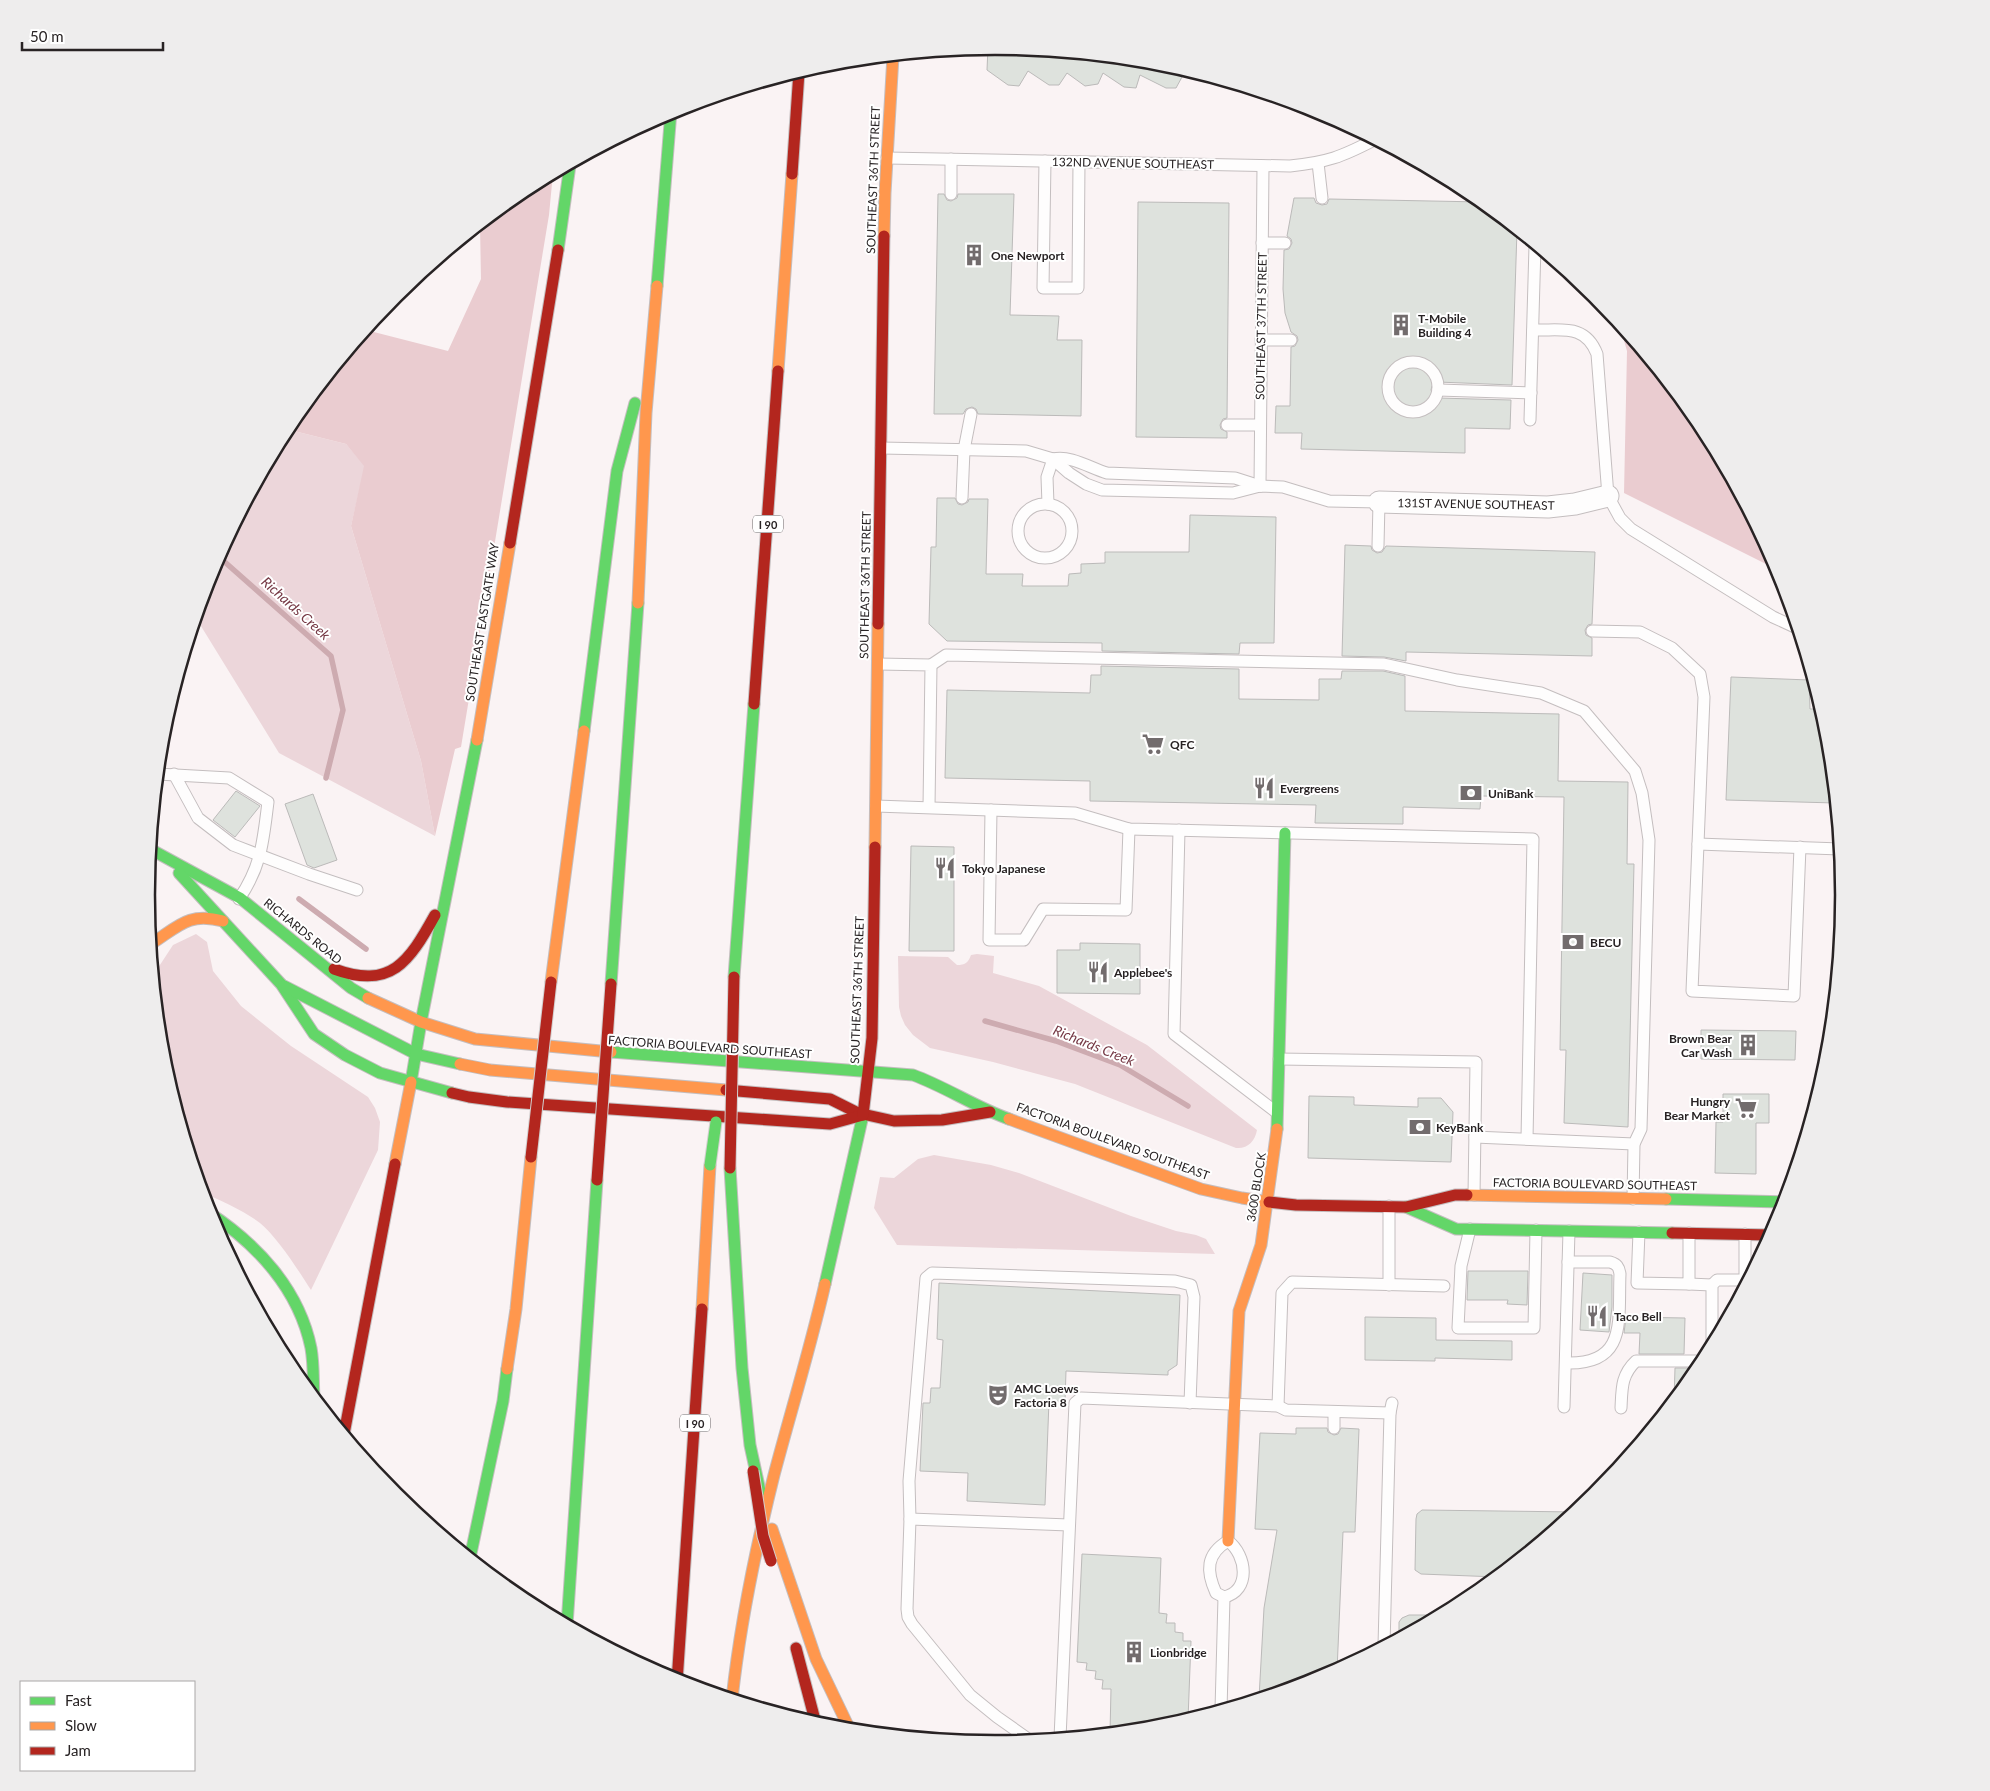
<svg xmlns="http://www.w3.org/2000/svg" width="1990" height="1791" font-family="Lato,sans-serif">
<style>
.green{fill:#ecd6da}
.forest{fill:#eaccd0}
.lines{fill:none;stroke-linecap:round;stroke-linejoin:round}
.stream{stroke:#cdabb0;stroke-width:5.5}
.building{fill:#dee2dd;stroke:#bbbab9}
.lane-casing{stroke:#c4bebf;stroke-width:13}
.street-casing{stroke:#c4bebf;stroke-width:23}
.fast-casing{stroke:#c4bebf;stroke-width:13}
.slow-casing{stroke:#c4bebf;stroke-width:13}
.jam-casing{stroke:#c4bebf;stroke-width:13}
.lane{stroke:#fefdfd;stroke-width:11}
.street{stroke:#fefdfd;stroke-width:21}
.fast{stroke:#63d668;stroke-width:11}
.slow{stroke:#ff974d;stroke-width:11}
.jam{stroke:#b3261e;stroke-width:11}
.fast-bridge-casing{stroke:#d2cfcf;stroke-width:13;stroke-linecap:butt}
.jam-bridge-casing{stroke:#d2cfcf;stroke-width:13;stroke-linecap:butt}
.fast-bridge{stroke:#63d668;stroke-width:11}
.jam-bridge{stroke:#b3261e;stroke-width:11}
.labels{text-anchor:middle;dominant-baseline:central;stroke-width:4;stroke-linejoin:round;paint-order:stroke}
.shield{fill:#fff;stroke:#686566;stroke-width:1}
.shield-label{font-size:11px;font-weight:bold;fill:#282324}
.street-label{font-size:12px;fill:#282324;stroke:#fff}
.poi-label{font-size:12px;font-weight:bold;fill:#282324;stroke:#fff;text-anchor:start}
.water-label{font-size:14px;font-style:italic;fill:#753844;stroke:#fff}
.rim{fill:none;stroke:#282324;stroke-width:2.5}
</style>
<rect width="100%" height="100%" fill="#faf3f4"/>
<g class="green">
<polygon points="286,429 346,444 365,466 351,526 421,761 435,836 279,753 196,618 211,570"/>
<path d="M196,934L207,942L213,971L241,1006L291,1046L368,1097L375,1108L380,1122L378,1150L311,1290C298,1270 278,1238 260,1223C246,1212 219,1199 202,1193L162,1061L155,989L156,971L173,945Z"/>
<path d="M977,954L994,956L993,973L1039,986L1147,1045L1257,1130C1255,1141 1248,1149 1236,1148L1075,1084L993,1062L930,1048L913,1035L905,1025L901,1016L899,1007L898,956L948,957L957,965C965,965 968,963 971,955Z"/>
<polygon points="934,1155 991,1165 1019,1173 1131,1216 1176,1231 1196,1235 1206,1239 1215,1254 897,1245 874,1208 880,1177 894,1178 918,1159"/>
</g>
<g class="forest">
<polygon points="553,173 549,215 461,747 455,749 435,836 421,761 351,526 364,466 346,444 286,429 366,330 448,351 481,279 480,225 523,189"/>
<polygon points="1619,323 1701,424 1780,571 1624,493 1627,351"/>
</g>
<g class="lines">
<g class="stream">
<polyline points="218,556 331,656 343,710 326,778"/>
<polyline points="299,899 366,949"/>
<polyline points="985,1021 1056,1041 1120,1065 1188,1106"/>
</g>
</g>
<g class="building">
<polygon points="995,46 1161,63 1182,69 1182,77 1176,88 1166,88 1140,75 1136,88 1124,87 1103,73 1098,84 1085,86 1067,73 1059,85 1049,85 1028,71 1019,86 1008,85 987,70 988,47"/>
<polygon points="938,194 944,194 947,200 951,201 957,198 958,194 1014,194 1010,315 1059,316 1057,340 1082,340 1081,416 978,414 976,409 972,407 966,409 963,414 934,414"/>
<polygon points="1294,198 1314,198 1316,203 1322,205 1327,204 1329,199 1482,202 1517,230 1512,385 1438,382 1432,386 1431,390 1434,396 1438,398 1511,400 1510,429 1465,428 1465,453 1301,449 1302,433 1275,433 1276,406 1290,406 1291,347 1295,346 1298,340 1297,336 1291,332 1285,313 1283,289 1284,250 1289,249 1292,243 1291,239 1287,236"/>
<polygon points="1138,202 1229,203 1227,418 1223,419 1220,425 1221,429 1227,432 1227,438 1136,437"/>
<polygon points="937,498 955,498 958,504 962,505 968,502 969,499 988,499 986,574 1023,574 1022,586 1068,586 1069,574 1081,573 1081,564 1105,563 1105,552 1189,552 1190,515 1276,517 1274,643 1240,643 1239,654 1102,651 1102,643 947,641 929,624 931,547 936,547"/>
<polygon points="1345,545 1371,546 1372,550 1377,553 1382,552 1386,546 1595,552 1592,624 1588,625 1585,630 1586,635 1592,638 1592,656 1406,652 1406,661 1384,657 1342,656"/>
<polygon points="1101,666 1239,669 1239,699 1319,700 1319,679 1341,679 1342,671 1383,671 1405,676 1405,711 1559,714 1558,781 1628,782 1627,864 1634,864 1628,1127 1564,1123 1566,1050 1560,1050 1564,797 1481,796 1480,809 1403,807 1403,824 1315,823 1316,805 1090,801 1090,781 945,778 947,690 1090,693 1091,675 1101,675"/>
<polygon points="1731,677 1809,680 1810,709 1822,709 1828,730 1835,803 1726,800"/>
<polygon points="236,791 260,806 235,837 213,820"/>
<polygon points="313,794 337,860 314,868 307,865 285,804"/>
<polygon points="911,846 954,847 954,951 909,951"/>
<polygon points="1080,943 1140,944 1140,994 1057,993 1057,950 1080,950"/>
<polygon points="1701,1030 1796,1031 1795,1060 1701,1059"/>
<polygon points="1723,1094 1769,1094 1769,1123 1756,1123 1756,1174 1715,1173 1716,1122 1723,1122"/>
<polygon points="1309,1096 1354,1097 1354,1105 1418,1107 1418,1098 1441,1098 1453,1112 1451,1162 1308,1158"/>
<polygon points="1468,1271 1528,1271 1527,1305 1507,1304 1508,1300 1467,1300"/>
<polygon points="1583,1273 1612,1275 1612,1307 1609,1332 1580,1330"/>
<polygon points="939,1283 1180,1295 1177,1365 1168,1371 1168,1375 1066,1371 1065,1401 1049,1401 1045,1505 967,1501 968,1473 920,1471 923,1403 930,1403 931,1388 940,1388 943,1340 937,1339"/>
<polygon points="1365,1317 1436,1318 1436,1340 1512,1341 1512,1360 1435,1358 1435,1361 1365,1360"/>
<polygon points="1626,1317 1685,1318 1684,1354 1639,1354 1640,1333 1624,1333"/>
<polygon points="1675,1368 1700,1368 1674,1400"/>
<polygon points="1296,1428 1327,1428 1328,1432 1334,1435 1338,1434 1341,1428 1359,1429 1355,1532 1343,1532 1337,1671 1320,1680 1259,1698 1264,1608 1277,1530 1255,1529 1260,1433 1296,1434"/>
<polygon points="1422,1510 1576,1512 1497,1577 1421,1574 1415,1570 1416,1519 1417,1514"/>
<polygon points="1082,1554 1161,1558 1159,1613 1167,1614 1166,1623 1175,1623 1175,1632 1183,1633 1183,1641 1191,1641 1188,1720 1160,1728 1110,1733 1111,1689 1102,1689 1103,1680 1095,1679 1096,1671 1086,1670 1087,1663 1077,1662"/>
<polygon points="1409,1615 1441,1615 1399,1638 1399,1622 1402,1618"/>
</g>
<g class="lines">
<g class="lane-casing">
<g id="lane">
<path d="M887,158L1290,166C1328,162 1341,157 1374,140"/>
<polyline points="1045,161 1043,288 1078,288 1079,162"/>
<polyline points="1318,163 1322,198"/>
<polyline points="951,194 951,159"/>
<polyline points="1262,243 1285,243"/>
<path d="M1533,330C1561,331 1585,323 1597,354L1608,496L1620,518L1631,529L1773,617L1797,628"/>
<polyline points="1261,340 1291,340"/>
<circle cx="1413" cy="387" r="25"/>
<polyline points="1438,390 1531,393"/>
<polyline points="1530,420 1535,246"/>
<polyline points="1227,425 1260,425"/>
<polyline points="881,448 1026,451 1053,459 1069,473 1086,484 1102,490 1233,493 1260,486 1283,487 1329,501 1379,502 1378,546"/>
<path d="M1053,459C1071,455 1090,468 1107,473L1235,478L1260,486"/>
<polyline points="1260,486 1263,166"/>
<polyline points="962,498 964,450 971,414"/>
<circle cx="1045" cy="531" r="27"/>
<polyline points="1048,504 1047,477 1053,459"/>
<polyline points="1592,631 1640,632 1672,648 1700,674 1704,697 1698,844 1840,849"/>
<polyline points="878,664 931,665 929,807"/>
<polyline points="931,665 946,655 1384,664 1457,680 1541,693 1584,711 1635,771 1642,793 1649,840 1641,1129 1634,1144 1633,1199"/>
<path d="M158,774L229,778L268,802C263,841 262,865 239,899"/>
<polyline points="174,774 198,818 233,845 309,874 357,890"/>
<polyline points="876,806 1075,813 1129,829 1533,839 1527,1139"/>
<polyline points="991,810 989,940 1024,940 1043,909 1126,910 1129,829"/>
<polyline points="1179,830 1174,1034 1276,1112"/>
<polyline points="1698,844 1692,991 1794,996 1800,847"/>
<polyline points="1279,1059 1476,1062 1474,1195"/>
<polyline points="1475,1137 1634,1144"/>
<polyline points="1470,1229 1461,1266 1458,1328 1534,1328 1536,1230"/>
<polyline points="1639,1232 1637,1283 1689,1284 1689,1233"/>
<polyline points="1689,1284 1712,1285"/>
<polyline points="1389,1285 1389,1206"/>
<polyline points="1712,1347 1712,1285 1717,1280 1745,1280 1745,1234"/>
<path d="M1566,1363C1628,1365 1618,1320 1620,1274C1619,1267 1617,1264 1610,1262H1568"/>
<polyline points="1278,1406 1282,1293 1292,1282 1444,1286"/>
<polyline points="1564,1407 1569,1231"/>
<path d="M1621,1408C1622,1389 1621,1375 1636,1361H1701L1706,1358"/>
<polyline points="1334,1428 1334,1412"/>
<polyline points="910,1519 909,1481 926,1278 932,1273 1175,1281 1191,1285 1194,1297 1190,1403"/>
<path d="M1228,1541C1247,1555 1251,1591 1224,1597L1216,1593C1206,1571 1206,1554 1228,1541Z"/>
<polyline points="1384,1646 1390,1413 1392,1403"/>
<polyline points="1221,1710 1224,1597"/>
<polyline points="1060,1738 1075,1403 1081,1398 1278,1406 1286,1410 1390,1413"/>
<polyline points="1031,1741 997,1717 970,1695 912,1624 908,1617 907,1609 910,1519 1069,1525"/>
</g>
</g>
<g class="street-casing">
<polyline id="street" points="1379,502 1548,507 1575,504 1608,496"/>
</g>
<g class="fast-casing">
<g id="fast">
<polyline points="558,250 570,165"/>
<polyline points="657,286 671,111"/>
<polyline points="584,731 617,471 635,403"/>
<polyline points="150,849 240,898 351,988 368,998"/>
<polyline points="179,873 281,984 314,1034 345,1055 380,1073 452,1093"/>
<polyline points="734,977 754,704"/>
<polyline points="611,984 638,603"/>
<polyline points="284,986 416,1054 460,1064"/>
<path d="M611,1052L913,1075C946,1087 975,1107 1009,1119"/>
<polyline points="411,1082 421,1022 477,740"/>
<polyline points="1277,1129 1285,833"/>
<polyline points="730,1168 742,1368 750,1445 760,1491"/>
<polyline points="1666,1199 1785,1202"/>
<polyline points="1406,1207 1456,1229 1672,1233"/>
<path d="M208,1212C257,1244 299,1289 311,1348C314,1365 313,1382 314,1398"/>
<polyline points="825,1284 863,1115"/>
<polyline points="470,1558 503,1401 507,1369"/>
<polyline points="567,1625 597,1180"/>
</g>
</g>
<g class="slow-casing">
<g id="slow">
<polyline points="884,236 885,193 893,56"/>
<polyline points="778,371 792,174"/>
<polyline points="638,603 646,413 657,286"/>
<polyline points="477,740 510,543"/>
<polyline points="875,847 878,624"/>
<path d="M151,944C179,926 188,912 223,921"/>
<polyline points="551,982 584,731"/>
<polyline points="368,998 421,1022 475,1039 611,1052"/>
<polyline points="460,1064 490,1070 726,1090"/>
<polyline points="1009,1119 1201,1189 1242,1198 1269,1202"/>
<polyline points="395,1164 411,1082"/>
<polyline points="1467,1195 1666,1199"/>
<polyline points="702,1309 710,1165"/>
<polyline points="507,1369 516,1309 531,1157"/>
<polyline points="772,1529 816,1659 850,1730"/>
<polyline points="1228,1541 1239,1311 1261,1245 1277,1129"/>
<path d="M732,1699C740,1625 756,1547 774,1475C791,1411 810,1349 825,1284"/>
</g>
</g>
<g class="jam-casing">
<g id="jam">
<polyline points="792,174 799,72"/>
<polyline points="510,543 558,250"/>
<polyline points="878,624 884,236"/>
<polyline points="754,704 778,371"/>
<path d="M334,969C391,990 409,962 435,915"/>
<polyline points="726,1090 830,1099 858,1113 894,1121 942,1120 990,1112"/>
<polyline points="452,1093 469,1097 507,1102 830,1124 863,1115"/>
<polyline points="863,1115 872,1038 875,847"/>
<polyline points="1269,1202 1296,1205 1406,1207 1455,1195 1467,1195"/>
<polyline points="1672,1233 1772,1235"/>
<polyline points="344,1434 395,1164"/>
<polyline points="796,1648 816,1724"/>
<polyline points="677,1682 702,1309"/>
</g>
</g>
<use href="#lane" class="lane"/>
<use href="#street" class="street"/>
<use href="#fast" class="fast"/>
<use href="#slow" class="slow"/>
<use href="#jam" class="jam"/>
<g class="fast-bridge-casing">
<polyline id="fast-bridge" points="710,1165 716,1122"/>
</g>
<g class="jam-bridge-casing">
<g id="jam-bridge">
<polyline points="531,1157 551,982"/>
<polyline points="730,1168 734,977"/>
<polyline points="597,1180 611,984"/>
<polyline points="753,1471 763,1536 771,1561"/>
</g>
</g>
<use href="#fast-bridge" class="fast-bridge"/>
<use href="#jam-bridge" class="jam-bridge"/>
</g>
<defs>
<g id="building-bare" transform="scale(1.725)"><path d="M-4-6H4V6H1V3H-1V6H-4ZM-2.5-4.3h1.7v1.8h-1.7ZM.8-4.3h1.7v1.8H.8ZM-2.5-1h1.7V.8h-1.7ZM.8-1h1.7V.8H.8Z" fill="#726c6d" stroke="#fff" stroke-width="2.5" paint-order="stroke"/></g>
<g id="supermarket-bare" transform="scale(1.725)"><path d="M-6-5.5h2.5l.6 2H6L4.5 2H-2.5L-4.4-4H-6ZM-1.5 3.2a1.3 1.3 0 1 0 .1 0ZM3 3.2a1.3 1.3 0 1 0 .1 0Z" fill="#726c6d" stroke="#fff" stroke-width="2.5" paint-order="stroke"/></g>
<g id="restaurant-bare" transform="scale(1.725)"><path d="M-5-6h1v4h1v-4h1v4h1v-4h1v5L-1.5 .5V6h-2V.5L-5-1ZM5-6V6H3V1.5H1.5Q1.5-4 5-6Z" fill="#726c6d" stroke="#fff" stroke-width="2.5" paint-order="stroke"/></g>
<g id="bank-bare" transform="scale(1.725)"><path d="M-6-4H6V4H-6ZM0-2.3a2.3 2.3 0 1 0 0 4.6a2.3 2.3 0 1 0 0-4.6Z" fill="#726c6d" stroke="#fff" stroke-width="2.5" paint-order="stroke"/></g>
<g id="theatre-bare" transform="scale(1.725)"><path d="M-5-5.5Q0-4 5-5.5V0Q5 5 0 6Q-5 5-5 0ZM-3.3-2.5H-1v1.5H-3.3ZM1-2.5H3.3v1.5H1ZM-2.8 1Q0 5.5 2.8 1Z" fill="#726c6d" stroke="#fff" stroke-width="2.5" paint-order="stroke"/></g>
</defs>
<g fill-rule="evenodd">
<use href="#building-bare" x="974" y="255"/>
<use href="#building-bare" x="1401" y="325"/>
<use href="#supermarket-bare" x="1153" y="744"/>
<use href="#restaurant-bare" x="1264" y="788"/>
<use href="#bank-bare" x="1471" y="793"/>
<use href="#restaurant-bare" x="945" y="868"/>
<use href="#bank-bare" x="1573" y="942"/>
<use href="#restaurant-bare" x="1098" y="972"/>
<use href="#building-bare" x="1748" y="1045"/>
<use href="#supermarket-bare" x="1746" y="1108"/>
<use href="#bank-bare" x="1420" y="1127"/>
<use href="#restaurant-bare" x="1597" y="1316"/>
<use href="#theatre-bare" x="998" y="1395"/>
<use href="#building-bare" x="1134" y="1652"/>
</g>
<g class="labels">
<g class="shield">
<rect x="753" y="515.5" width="30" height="17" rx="4"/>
<rect x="680" y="1414.5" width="30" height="17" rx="4"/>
</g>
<g class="shield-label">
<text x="768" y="524">I 90</text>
<text x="695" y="1423">I 90</text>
</g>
<g class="street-label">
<text transform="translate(1133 163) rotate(1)">132ND AVENUE SOUTHEAST</text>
<text transform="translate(873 180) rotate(-88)">SOUTHEAST 36TH STREET</text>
<text transform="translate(1261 326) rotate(-89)">SOUTHEAST 37TH STREET</text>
<text transform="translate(1476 504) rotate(1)">131ST AVENUE SOUTHEAST</text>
<text transform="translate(865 585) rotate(-89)">SOUTHEAST 36TH STREET</text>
<text transform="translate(482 622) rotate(-81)">SOUTHEAST EASTGATE WAY</text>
<text transform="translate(303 931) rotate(39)">RICHARDS ROAD</text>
<text transform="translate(857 990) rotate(-88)">SOUTHEAST 36TH STREET</text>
<text transform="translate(710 1047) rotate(4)">FACTORIA BOULEVARD SOUTHEAST</text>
<text transform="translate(1113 1141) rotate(20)">FACTORIA BOULEVARD SOUTHEAST</text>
<text transform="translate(1595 1184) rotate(1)">FACTORIA BOULEVARD SOUTHEAST</text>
<text transform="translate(1256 1187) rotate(-81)">3600 BLOCK</text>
</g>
<g class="poi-label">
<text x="991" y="255">One Newport</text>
<text x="1418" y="318">T-Mobile<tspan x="1418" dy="14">Building 4</tspan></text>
<text x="1170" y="744">QFC</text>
<text x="1280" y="788">Evergreens</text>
<text x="1488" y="793">UniBank</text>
<text x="962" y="868">Tokyo Japanese</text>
<text x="1590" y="942">BECU</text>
<text x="1114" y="972">Applebee's</text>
<text x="1732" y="1038" text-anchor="end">Brown Bear<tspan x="1732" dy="14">Car Wash</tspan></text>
<text x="1730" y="1101" text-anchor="end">Hungry<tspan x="1730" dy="14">Bear Market</tspan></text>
<text x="1436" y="1127">KeyBank</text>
<text x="1614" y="1316">Taco Bell</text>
<text x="1014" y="1388">AMC Loews<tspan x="1014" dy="14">Factoria 8</tspan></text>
<text x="1150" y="1652">Lionbridge</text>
</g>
<g class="water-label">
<text transform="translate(296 608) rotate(42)">Richards Creek</text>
<text transform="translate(1094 1045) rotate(22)">Richards Creek</text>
</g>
</g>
<path d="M0 0H1990V1791H0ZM155 895a840 840 0 1 1 1680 0a840 840 0 1 1-1680 0Z" fill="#eeeded" fill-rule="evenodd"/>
<path class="rim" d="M155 895a840 840 0 1 1 1680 0a840 840 0 1 1-1680 0Z"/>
<rect x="20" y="1681" width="175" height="90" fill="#ffffff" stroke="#a9a7a7"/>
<rect x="30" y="1697" width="25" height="8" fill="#63d668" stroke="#a9a7a7"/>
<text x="65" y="1706" font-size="15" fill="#282324">Fast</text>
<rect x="30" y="1722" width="25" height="8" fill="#ff974d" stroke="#a9a7a7"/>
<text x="65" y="1731" font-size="15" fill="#282324">Slow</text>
<rect x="30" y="1747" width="25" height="8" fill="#b3261e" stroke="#a9a7a7"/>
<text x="65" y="1756" font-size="15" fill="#282324">Jam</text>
<path d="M22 42v8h141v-8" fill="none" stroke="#282324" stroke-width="2.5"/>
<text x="30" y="42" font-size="15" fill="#282324" stroke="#ffffff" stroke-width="4" paint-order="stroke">50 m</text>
</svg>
